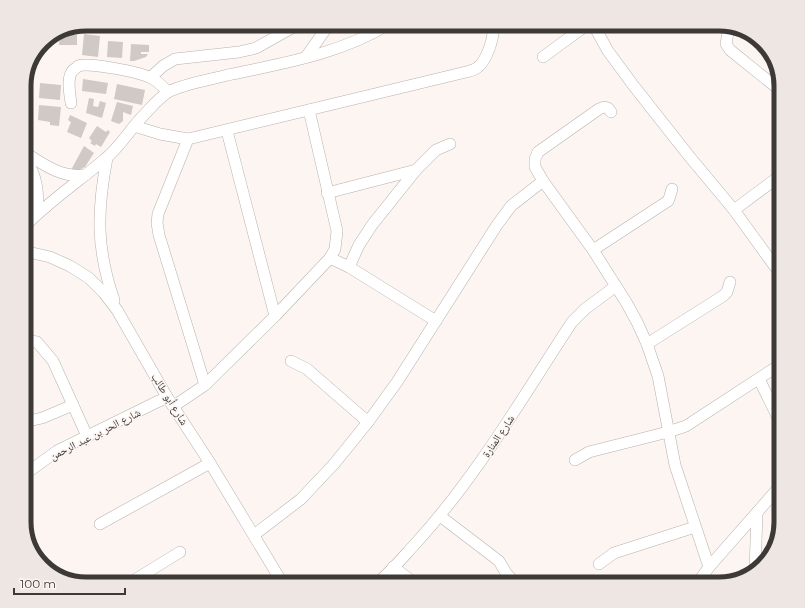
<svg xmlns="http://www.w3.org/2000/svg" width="805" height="608" font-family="Montserrat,'Noto Naskh Arabic',sans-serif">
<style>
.building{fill:#d0c9c5}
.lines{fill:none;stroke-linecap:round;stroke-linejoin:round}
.minor-casing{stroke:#b7b1ac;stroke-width:12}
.minor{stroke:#fff;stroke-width:11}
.labels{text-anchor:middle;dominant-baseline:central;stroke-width:3;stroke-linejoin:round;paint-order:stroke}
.street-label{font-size:11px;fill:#3c3937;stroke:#fcf5f1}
.rim{fill:none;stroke:#3c3937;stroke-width:5}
</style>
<rect width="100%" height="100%" fill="#fcf5f1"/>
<g class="building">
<polygon points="63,33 65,33 65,34 77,35 77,45 59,45 60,34"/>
<polygon points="84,34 100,36 98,57 82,55"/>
<polygon points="108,41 123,42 122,58 107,57"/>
<polygon points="131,44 149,45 149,52 141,52 141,54 148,54 146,57 134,61 130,61"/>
<polygon points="33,63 31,83 24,82 24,81"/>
<polygon points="83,79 108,83 106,94 82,91"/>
<polygon points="40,83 61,85 60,100 39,98"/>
<polygon points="117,84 145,90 142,105 114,99"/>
<polygon points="24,87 33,90 32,108 27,107 27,105 24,105"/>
<polygon points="89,98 94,99 93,106 98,107 100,101 106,103 102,118 86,113"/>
<polygon points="117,102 133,106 131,115 123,112 123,121 119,124 111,121"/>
<polygon points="39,105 61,107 59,126 50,125 50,122 38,120"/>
<polygon points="24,112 31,114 30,126 31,126 29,138 24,137"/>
<polygon points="70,115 87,123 81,138 67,132 71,122 68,120"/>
<polygon points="97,126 106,132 108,130 110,132 101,147 96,144 95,146 90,143 92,141 89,138"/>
<polygon points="84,146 94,153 85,167 79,170 71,170"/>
</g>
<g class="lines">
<g class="minor-casing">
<g id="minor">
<polyline points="593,24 608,51 633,85 689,156 734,210 781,275"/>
<polyline points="729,27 726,44 730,50 781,91"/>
<polyline points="306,57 325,30 333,24"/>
<polyline points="543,57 588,24"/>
<polyline points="151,77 163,66 175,59 239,52 256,48 290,29"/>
<path d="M71,103C70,94 66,78 73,70C74,70 78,66 78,66C88,62 138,72 149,77C157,80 162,86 168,92"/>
<polyline points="611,112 608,108 604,107 599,109 538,152 535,159 535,167 543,181 593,250 626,302 637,322 647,344 658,376 675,465 709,567"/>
<path d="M134,126L160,134L188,139L466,72C470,71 475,70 478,67C487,60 495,36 493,24"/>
<polyline points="227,131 275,316"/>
<polyline points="188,139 158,214 157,223 159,235 205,385"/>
<path d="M24,152C43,164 61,178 85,175"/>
<path d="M24,156C37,175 39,192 37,214"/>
<path d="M107,158C97,211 96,248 114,300"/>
<polyline points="327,193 416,170"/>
<polyline points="734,210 781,175"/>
<path d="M24,227C48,202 78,182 105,159C119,148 129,131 141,118C150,109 159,97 170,91C188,83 209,80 228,75C284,63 340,54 389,24"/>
<polyline points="593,250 668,201 669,199 672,189"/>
<polyline points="24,251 50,257 70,266 89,278 104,293 117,310 167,397 210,463 283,584"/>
<polyline points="330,258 349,267 436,321"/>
<polyline points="349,267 359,245 372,225 416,170 436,150 450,144"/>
<polyline points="24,340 37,342 53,361 87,436"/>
<polyline points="647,344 723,296 727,292 730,282"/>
<polyline points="291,361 307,369 368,422"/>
<polyline points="759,379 781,424"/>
<polyline points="174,406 205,385 275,316 330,258 335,249 337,231 309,110"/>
<polyline points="24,422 42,418 73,405"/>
<polyline points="575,460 589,452 668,432 686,426 781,364"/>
<polyline points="24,475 57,451 167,397"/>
<polyline points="440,516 499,561 506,573 516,584"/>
<polyline points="100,524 210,463"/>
<polyline points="254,535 301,499 334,464 368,422 397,382 497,225 511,206 543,181"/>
<polyline points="599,564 614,553 695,527"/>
<polyline points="393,567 416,584"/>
<polyline points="755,571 757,513"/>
<polyline points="128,584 180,552"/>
<path d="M376,584C391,572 403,557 416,543C477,476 522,398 572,322L585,309L616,286"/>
<polyline points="697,584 709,567 781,485"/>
</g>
</g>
<use href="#minor" class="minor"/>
</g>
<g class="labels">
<g class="street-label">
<text transform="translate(170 399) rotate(58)">شارع أبو طالب</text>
<text transform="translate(95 434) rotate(-27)">شارع الحر بن عبد الرحمن</text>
<text transform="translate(498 436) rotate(-56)">شارع المنارة</text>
</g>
</g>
<path d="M0 0H805V608H0ZM86 31H719A55 55 0 0 1 774 86V522A55 55 0 0 1 719 577H86A55 55 0 0 1 31 522V86A55 55 0 0 1 86 31Z" fill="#ede6e2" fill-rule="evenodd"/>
<path class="rim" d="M86 31H719A55 55 0 0 1 774 86V522A55 55 0 0 1 719 577H86A55 55 0 0 1 31 522V86A55 55 0 0 1 86 31Z"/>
<path d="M14 588v6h111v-6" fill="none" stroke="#3c3937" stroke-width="2"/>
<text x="20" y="588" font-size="12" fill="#3c3937" stroke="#fcf5f1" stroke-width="3" paint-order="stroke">100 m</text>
</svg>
